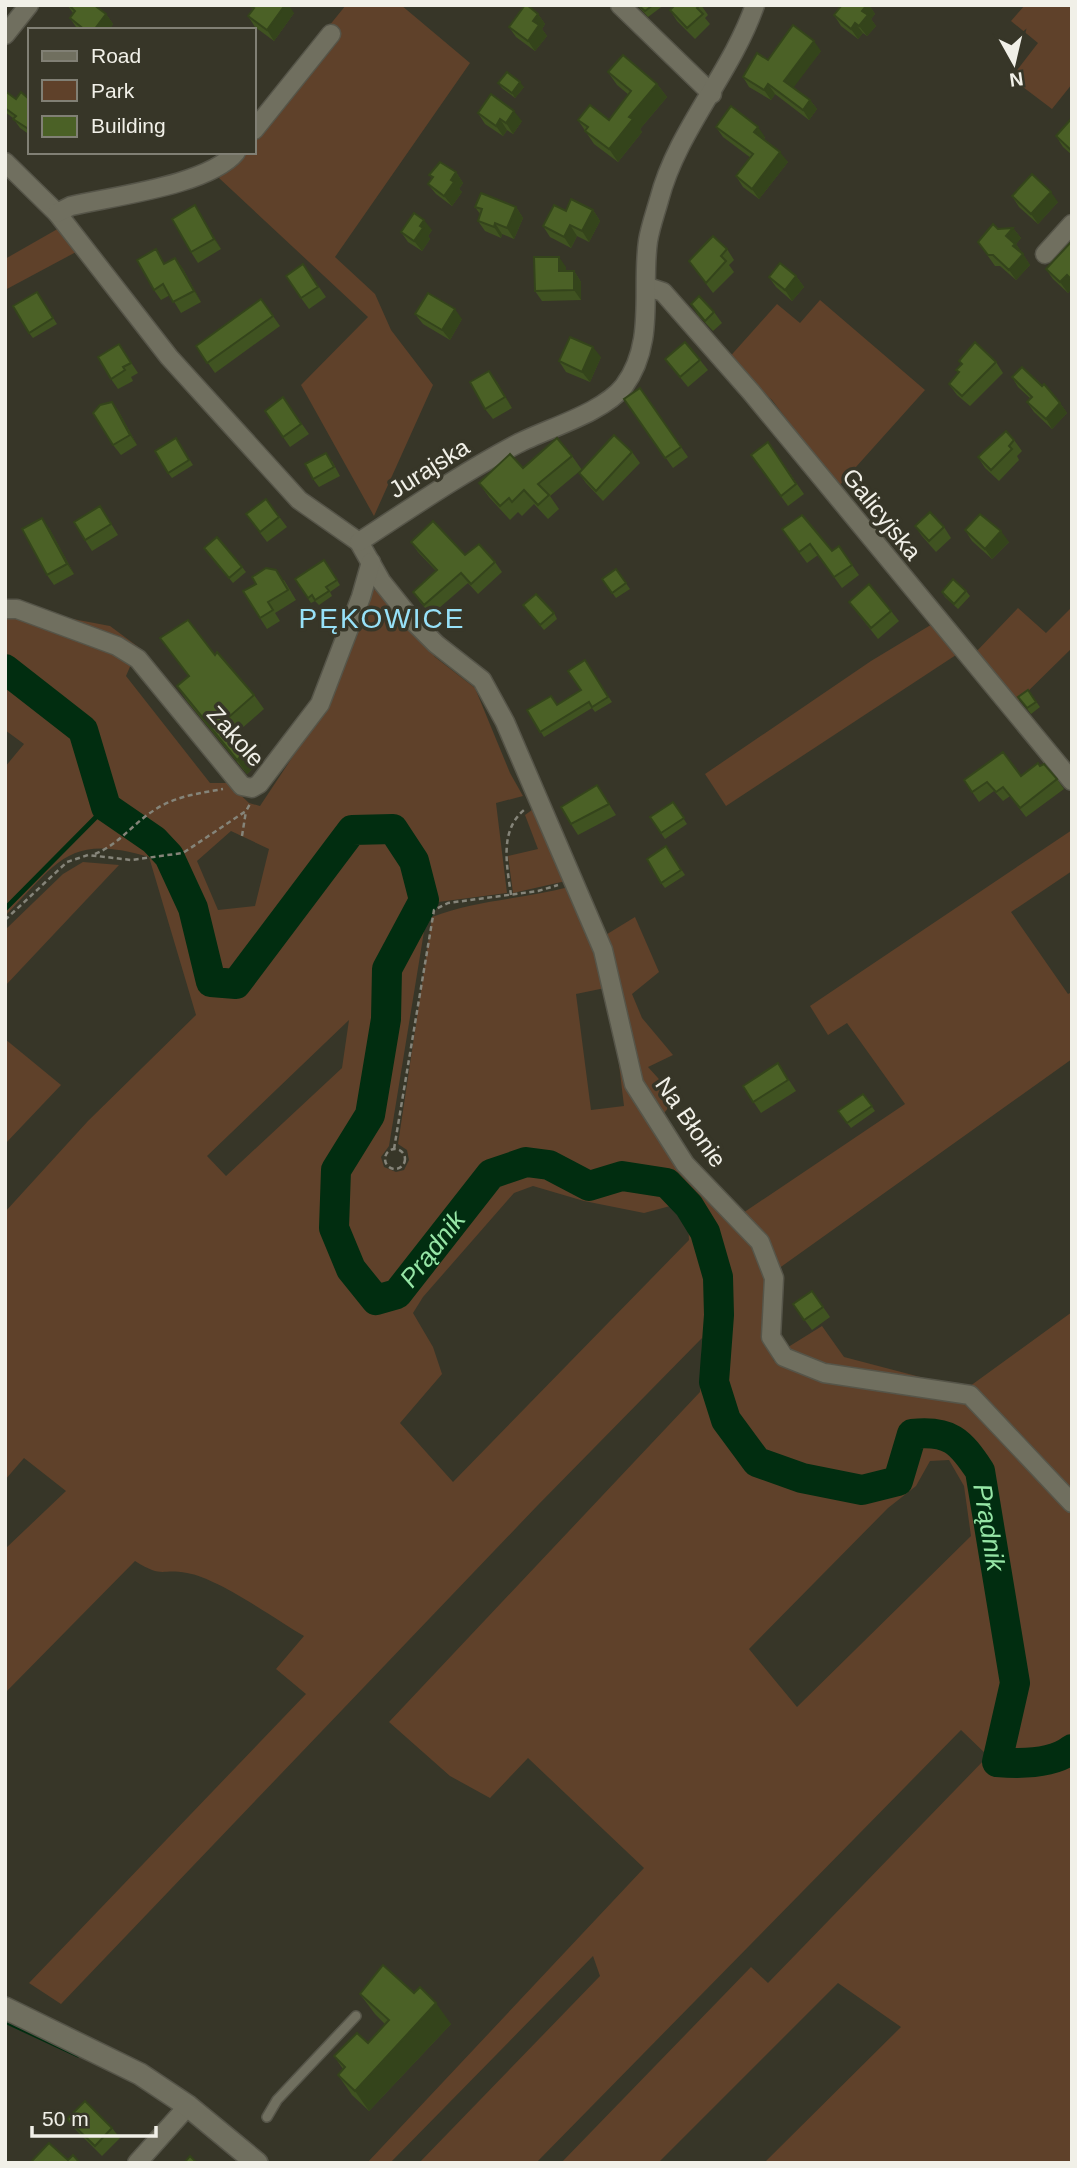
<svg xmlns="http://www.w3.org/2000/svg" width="1077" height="2168" font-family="Helvetica,sans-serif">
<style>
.green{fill:#5f412a;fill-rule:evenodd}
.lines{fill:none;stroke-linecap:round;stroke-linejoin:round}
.stream{stroke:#012d10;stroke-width:5}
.river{stroke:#012d10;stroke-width:30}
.lane-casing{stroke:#565549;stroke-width:12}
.street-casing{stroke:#565549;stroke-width:21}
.secondary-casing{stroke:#565549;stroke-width:24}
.path{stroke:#858479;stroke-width:2.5;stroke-dasharray:5 3.5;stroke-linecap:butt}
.lane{stroke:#706f5f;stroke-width:9}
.street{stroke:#706f5f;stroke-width:18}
.secondary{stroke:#706f5f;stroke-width:21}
.wall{fill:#405321}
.shaded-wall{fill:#34441b}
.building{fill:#4b6126;stroke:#34441b;stroke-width:2}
.labels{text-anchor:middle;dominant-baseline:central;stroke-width:7;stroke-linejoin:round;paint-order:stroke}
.street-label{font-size:24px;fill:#f1f0e8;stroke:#373628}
.water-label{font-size:26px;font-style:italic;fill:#96e6a6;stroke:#373628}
.quarter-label{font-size:28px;letter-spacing:2px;fill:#97e1f8;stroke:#373628}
</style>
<rect width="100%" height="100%" fill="#373628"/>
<g class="green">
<polygon points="346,5 401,5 470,63 335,257 375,294 391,330 433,385 374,516 301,385 368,317 219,178 243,152 254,152 254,139 338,33 329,26"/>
<polygon points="1025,5 1072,5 1072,84 1052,109 1011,78 1038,43 1011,21"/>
<polygon points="61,227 76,252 5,290 5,259"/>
<polygon points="820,300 925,390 838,487 772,400 726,361 777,304 800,323"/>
<path d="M382,589L435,657L475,688L510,773L523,796L496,803L507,893L438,902L427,913L389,1146L381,1157L384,1167L396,1172L404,1170L409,1160L407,1150L398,1144L432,917C475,900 524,899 569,887L597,955L605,988L576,994L591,1110L624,1106L618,1056L639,1104L755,1251L766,1276L761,1332L774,1361L801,1373L826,1379L964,1399L1072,1512V2163H764L901,2027L838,1983L658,2163H561L751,1967L768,1983L988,1756L961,1730L536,2163H419L600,1976L593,1956L390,2163H367L644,1868L528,1758L490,1798L450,1776L389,1722L700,1392L702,1338L538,1505L61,2004L29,1983L306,1694L276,1669L304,1636C275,1619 218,1578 187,1573C160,1568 164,1579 135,1561L5,1693V1549L66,1491L24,1458L5,1480V1212L88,1121L196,1015L149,857C68,833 58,862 5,916V767L24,744L5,730V617L20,619L132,662L126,676L210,783H228L249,803L260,806L327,705L372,590ZM231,831L269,849L255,906L218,910L197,861ZM349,1020L342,1068L226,1176L207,1156ZM533,1186L584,1201L644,1213L674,1205L688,1223L689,1240L453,1482L400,1423L442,1374L433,1347L413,1313L423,1297L514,1193ZM949,1460L964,1486L971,1536L797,1707L749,1649L888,1508L916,1486L930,1461Z"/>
<polygon points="1072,607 1072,648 1015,704 974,654 1018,608 1046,633"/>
<polygon points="36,612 110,626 145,652"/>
<polygon points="934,623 959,653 726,806 705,774 871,661"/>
<polygon points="536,807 566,881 513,893 508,856 538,849 525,815"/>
<polygon points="1072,830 1072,871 1011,912 1068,994 1072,992 1072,1059 778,1269 740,1215 905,1104 847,1023 828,1035 810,1006"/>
<polygon points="83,862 119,865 5,986 5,930 63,874"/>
<polygon points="635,917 659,972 632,994 642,1018 673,1055 648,1067 676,1098 661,1117 642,1080 604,936"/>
<polygon points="5,1039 61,1085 5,1144"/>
<polygon points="1072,1312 1072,1497 984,1401 825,1369 785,1349 822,1326 844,1357 966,1389"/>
</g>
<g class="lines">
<g class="stream">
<polyline points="5,909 106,807"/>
<polyline points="5,2021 78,2055"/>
</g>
<path class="river" id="s1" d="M5,669L83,730L106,807L154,840L169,856L193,908L211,982L236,984L352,830L393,829L414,861L424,900L387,969L386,1019L370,1115L336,1170L334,1228L351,1269L376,1300L397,1294L491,1174L526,1162L549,1165L589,1186L622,1176L667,1183L689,1206L705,1232L718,1277L719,1315L714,1382L726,1420L757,1462L802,1478L862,1490L898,1481L912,1434C950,1430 960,1441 980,1471L1015,1683L997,1762C1020,1764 1053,1764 1072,1749"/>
<g class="lane-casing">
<polyline id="lane" points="267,2117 277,2100 356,2016"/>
</g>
<g class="street-casing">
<g id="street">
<polyline points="620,5 712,94"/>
<polyline points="5,35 29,5"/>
<polyline points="254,130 331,34"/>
<polyline points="5,162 57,213 169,357 299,500 359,542 381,581 413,621 436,644 482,680 505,722 603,950 634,1084 685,1164 760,1242 774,1278 771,1337 784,1357 824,1373 970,1395 1072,1503"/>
<path d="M57,213L71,206C114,196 209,185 236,152"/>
<polyline points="1045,254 1072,224"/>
<polyline points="648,287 663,292 751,392 1072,781"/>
<path d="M359,542C411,508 462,473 517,444C548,428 603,413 624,386C656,343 641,289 648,241C650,228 655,214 659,200C677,130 731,74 755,5"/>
<polyline points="5,609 17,609 117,646 138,659 242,786 252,788 259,784 320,704 361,597 371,562"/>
<polyline points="137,2163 188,2106"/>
</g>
</g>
<g class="secondary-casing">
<polyline id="secondary" points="5,2008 140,2074 188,2106 257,2163"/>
</g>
<g class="path">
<polyline points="242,836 246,811"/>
<path d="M95,854C121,843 133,823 156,809C176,796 201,793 223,789"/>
<path d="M511,895C507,866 499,831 524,810"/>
<polyline points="5,920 67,862 88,855 131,860 183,853 246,811 250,804"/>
<polyline points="394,1149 434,910 448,903 538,891 558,885"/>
<circle cx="395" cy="1159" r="10"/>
</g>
<use href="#lane" class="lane"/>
<use href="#street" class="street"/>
<use href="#secondary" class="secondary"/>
</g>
<g class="wall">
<polygon points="637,5 664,5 648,17"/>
<polygon points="675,5 701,5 708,15 705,18 710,24 695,39 677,21 670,10"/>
<polygon points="842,5 869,5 875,14 871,19 876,26 867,36 863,33 858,39 841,26 834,15"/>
<polygon points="68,6 106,14 113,24 109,30 78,30 70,18 73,13"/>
<polygon points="250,6 294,13 274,41 255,27 248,16 253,10"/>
<polygon points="538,14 545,24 542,29 547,36 535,51 516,37 509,27"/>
<polygon points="821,51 793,87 810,100 817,109 809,120 775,94 771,100 749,87 743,77 768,60"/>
<polygon points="608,72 657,84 667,97 640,129 642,132 618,162 594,144 578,120 609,120 629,95 617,85"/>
<polygon points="498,83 524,87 515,98 502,88"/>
<polygon points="5,91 16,99 30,100 30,135 20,128 13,118 5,112"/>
<polygon points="478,113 522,121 513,134 507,130 503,136 485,124"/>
<polygon points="1072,118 1072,155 1063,147 1056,136"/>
<polygon points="716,127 765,137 764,139 788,162 759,199 743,187 736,176 751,158 723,137"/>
<polygon points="456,172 463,183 459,189 462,192 452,206 436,194 428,184 432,178 429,175"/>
<polygon points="1012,196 1058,202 1038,224 1019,207"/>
<polygon points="195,205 221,249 198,263 191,252"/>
<polygon points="475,207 516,207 523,218 514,239 502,234 501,238 485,231 478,221 480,214"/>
<polygon points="593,210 600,221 589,242 577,236 571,248 550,237 543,226 566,211"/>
<polygon points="1013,228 1021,238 1016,244 1030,265 1016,280 1000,266 995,266 978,242 998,229"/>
<polygon points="432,230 428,236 430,239 422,251 408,242 401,232"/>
<polygon points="1072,241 1072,288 1068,293 1053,279 1046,269"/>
<polygon points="727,249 734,260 729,265 734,272 713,293 689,261"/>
<polygon points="175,258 183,269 201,302 181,313 170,295 161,300 154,290 165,264"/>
<polygon points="303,264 326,297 309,309 301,298"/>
<polygon points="566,267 566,271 574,271 581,282 581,300 542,301 535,291"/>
<polygon points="796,276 804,287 792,301 776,287 769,277"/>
<polygon points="37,292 57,324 33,338 29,333"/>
<polygon points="261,299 280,326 215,373 196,346"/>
<polygon points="691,304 714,312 722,323 713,331 698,315"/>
<polygon points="415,314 462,319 450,340 423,324"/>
<polygon points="126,355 138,373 131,377 133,381 118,389 111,379"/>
<polygon points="601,357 590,382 566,372 559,361"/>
<polygon points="665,359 700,360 708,370 688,387"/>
<polygon points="959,361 996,362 1003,373 970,406 957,395 949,384 959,373 956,370 961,364"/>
<polygon points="1012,377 1060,403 1067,413 1052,429 1034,412 1027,402 1031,399 1018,387"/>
<polygon points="497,382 512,408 493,419 485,409"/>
<polygon points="640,388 688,457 673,468 624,399"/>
<polygon points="283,397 309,434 290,447 265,411"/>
<polygon points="112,402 119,412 137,445 121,455 113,445"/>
<polygon points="176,438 193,465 172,478 168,473"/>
<polygon points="1014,440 1022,451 1017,456 1019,460 999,481 985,468 978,457"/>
<polygon points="768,442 804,494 788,506 751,455"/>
<polygon points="632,452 640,463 603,501 586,483 579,473 581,470 550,496 559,509 548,519 534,504 522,516 518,512 510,520 489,497 479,483 523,468 572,456 582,470"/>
<polygon points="332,461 340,476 319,487 313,479"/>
<polygon points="266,499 287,527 267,542 246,514"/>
<polygon points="107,517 118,535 92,551 85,540"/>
<polygon points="915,526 944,527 951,538 936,552 922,536"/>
<polygon points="49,528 74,574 54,585 47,575"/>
<polygon points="782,529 832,551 839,546 859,575 842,588 818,555 807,563"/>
<polygon points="965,530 1009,542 992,559 972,541"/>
<polygon points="411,542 495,562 502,572 478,594 468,583 431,615 420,602 413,592 436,571 418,552"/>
<polygon points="204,548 242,567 246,572 233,583"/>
<polygon points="324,560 340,585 330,592 332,596 319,605 315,601 311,603 295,579"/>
<polygon points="616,569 630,589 616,598 602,579"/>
<polygon points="284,580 296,600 275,613 280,621 267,629 243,591"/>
<polygon points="966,591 970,596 958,609 945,597 942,592"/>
<polygon points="849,602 891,611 899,621 878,639"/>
<polygon points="523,605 554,613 557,619 544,630"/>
<polygon points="160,638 215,655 254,695 264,709 233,736 256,765 247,774 187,701 177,686 189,677"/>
<polygon points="585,660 612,702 595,712 592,708 544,737 527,710 557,705 581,690"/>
<polygon points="1028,690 1040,707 1031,714 1018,697"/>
<polygon points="1040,766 1057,779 1064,789 1026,817 1010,796 1003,801 994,791 979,802 964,780 1021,776"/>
<polygon points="604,796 616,815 578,835 571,824"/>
<polygon points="673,802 687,824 665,839 650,817"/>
<polygon points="666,846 685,875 665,888 661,883"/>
<polygon points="778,1063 796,1091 761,1113 743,1086"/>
<polygon points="863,1094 875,1111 851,1128 838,1111"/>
<polygon points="812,1291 830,1317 812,1330 793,1304"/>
<polygon points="414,1993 451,2024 369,2111 352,2095 338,2075 343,2069 334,2056 368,2043 385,2024 375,2014 360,1994"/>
<polygon points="67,2119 112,2128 120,2138 102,2156 75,2129"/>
</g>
<g class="shaded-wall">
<polygon points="285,5 289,5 294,13 274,41 267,30"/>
<polygon points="867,5 869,5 875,14 871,19 876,26 867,36 859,26 862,11"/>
<polygon points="106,14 113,24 109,30 94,30"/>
<polygon points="538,14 545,24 542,29 547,36 535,51 528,41 533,21"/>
<polygon points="855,23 863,33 858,39 851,29"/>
<polygon points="814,41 821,51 791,91 784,81"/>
<polygon points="520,82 524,87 515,98 512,93"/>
<polygon points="657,84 667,97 640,129 642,132 618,162 609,149 629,117"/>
<polygon points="768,84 775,94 771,100 764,90"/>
<polygon points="810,100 817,109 809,120 803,110"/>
<polygon points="514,111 522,121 513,134 506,123"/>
<polygon points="500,119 507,130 503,136 496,126"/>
<polygon points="758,127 765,137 761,142 754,132"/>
<polygon points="780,152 788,162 759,199 752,189"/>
<polygon points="456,172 463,183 459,189 462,192 452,206 444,196 451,180"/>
<polygon points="1051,192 1058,202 1038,224 1031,214"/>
<polygon points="195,205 202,216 221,249 214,239"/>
<polygon points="516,207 523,218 514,239 507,228"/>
<polygon points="593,210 600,221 589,242 582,231"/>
<polygon points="424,220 432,230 428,236 430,239 422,251 414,241 420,226"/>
<polygon points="495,223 502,234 501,238 494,227"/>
<polygon points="570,225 577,236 571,248 564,237"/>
<polygon points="1013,228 1021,238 1016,244 1023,254 1021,256 1006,236"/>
<polygon points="1023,254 1030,265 1016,280 1009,270"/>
<polygon points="559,257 566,267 566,282 559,271"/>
<polygon points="175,258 183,269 201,302 194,291"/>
<polygon points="574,271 581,282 581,300 574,290"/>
<polygon points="1067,275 1072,282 1072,288 1068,293 1060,282"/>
<polygon points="796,276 804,287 792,301 785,290"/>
<polygon points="455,309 462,319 450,340 442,330"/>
<polygon points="593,347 601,357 590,382 582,372"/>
<polygon points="489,371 497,382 512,408 505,397"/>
<polygon points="112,402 119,412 137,445 130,435"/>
<polygon points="1060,403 1067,413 1052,429 1046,419"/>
<polygon points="42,518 49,528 74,574 67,564"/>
<polygon points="1001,531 1009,542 992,559 985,549"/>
<polygon points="246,751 256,765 247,774 237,760"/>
<polygon points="436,2003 451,2024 369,2111 355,2091"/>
</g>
<g class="building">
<polygon points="69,5 94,5 106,14 94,30 85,30 70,18 75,11"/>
<polygon points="252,5 285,5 267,30 248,16 254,8 250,6"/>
<polygon points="525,5 527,5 538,14 533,21 539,25 528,41 509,27"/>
<polygon points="638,5 653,5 645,11"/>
<polygon points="675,5 700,5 697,8 703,14 687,28 670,10"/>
<polygon points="842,5 867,5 862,11 868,15 859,26 855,23 851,29 834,15"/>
<polygon points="793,25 814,41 784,81 810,100 803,110 768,84 764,90 743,77 757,53 768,60"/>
<polygon points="623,55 657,84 629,117 633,119 609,149 585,131 588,127 578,120 590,105 609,120 631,91 608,72"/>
<polygon points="507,72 520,82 512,93 498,83"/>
<polygon points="5,91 16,99 21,92 30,100 30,130 13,119 16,116 5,108"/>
<polygon points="491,94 514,111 506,123 500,119 496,126 478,113"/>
<polygon points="731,106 758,127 754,132 780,152 752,189 736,176 753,154 716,127"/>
<polygon points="1072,118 1072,151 1056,136"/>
<polygon points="440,162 456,172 451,180 454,182 444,196 428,184 433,177 429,175"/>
<polygon points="1032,174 1051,192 1031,214 1012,196"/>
<polygon points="481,193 516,207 507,228 495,223 494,227 478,221 482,209 475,207"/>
<polygon points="571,199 593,210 582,231 570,225 564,237 543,226 554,205 566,211"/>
<polygon points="195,205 214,239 191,252 172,219"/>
<polygon points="414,213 424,220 420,226 423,228 414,241 401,232"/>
<polygon points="993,224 998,229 1013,228 1006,236 1015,244 1013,246 1023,254 1009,270 993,255 988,255 978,242"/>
<polygon points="713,236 727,249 721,256 726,261 706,283 689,261"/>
<polygon points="1072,241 1072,277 1070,278 1067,275 1060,282 1046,269"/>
<polygon points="156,249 164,264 175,258 194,291 173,302 163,284 154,290 137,260"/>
<polygon points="534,257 559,257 559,271 574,271 574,290 535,291"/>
<polygon points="780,263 796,276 785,290 769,277"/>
<polygon points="303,264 318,287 301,298 286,276"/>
<polygon points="37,292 53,318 29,333 13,306"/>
<polygon points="428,293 455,309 442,330 415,314"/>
<polygon points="699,296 714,312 705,321 691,304"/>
<polygon points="261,299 273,316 207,363 196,346"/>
<polygon points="570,337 593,347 582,372 559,361"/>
<polygon points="685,342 700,360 680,377 665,359"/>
<polygon points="975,342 996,362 962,396 949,384 959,372 956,370 962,364 959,361"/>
<polygon points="119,344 131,363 123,367 125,370 111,379 98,357"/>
<polygon points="1022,367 1042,386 1044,384 1060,403 1046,419 1027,402 1032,397 1012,377"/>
<polygon points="489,371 505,397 485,409 470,382"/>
<polygon points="640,388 681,447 665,458 624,399"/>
<polygon points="283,397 301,424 283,437 265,411"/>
<polygon points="112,402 130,435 113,445 93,413 100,405"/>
<polygon points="1006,431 1014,440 1009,446 1012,449 991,470 978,457"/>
<polygon points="614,435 632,452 596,491 579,473"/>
<polygon points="176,438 189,460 168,473 155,451"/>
<polygon points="557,438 572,456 538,484 549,495 538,505 524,490 512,502 509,498 500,506 479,483 510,454 523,468"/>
<polygon points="768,442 796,484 781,496 751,455"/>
<polygon points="326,453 334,467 313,479 305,464"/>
<polygon points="266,499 279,517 260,532 246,514"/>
<polygon points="100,506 111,524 85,540 74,522"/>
<polygon points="930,512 944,527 929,541 915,526"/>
<polygon points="980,514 1001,531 985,549 965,530"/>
<polygon points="802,515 832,551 839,546 852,565 834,577 810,544 799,552 782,529"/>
<polygon points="42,518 67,564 47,575 22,529"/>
<polygon points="433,521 465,555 479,544 495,562 471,584 461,573 424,605 413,592 437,570 411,542"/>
<polygon points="217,537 242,567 229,578 204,548"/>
<polygon points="324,560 337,580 326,587 329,591 315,600 312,595 308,598 295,579"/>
<polygon points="266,568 276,570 288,590 268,602 273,610 260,618 243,591 256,584 252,577"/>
<polygon points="616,569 626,583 612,593 602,579"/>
<polygon points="953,579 966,591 954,604 942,592"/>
<polygon points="869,584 891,611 871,628 849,602"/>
<polygon points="536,594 554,613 540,625 523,605"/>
<polygon points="188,620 215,655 217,652 254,695 222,723 246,751 237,760 177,686 189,676 160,638"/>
<polygon points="585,660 608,697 592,707 589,702 540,732 527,710 551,696 557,705 581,690 568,671"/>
<polygon points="1028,690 1036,702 1027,708 1018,697"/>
<polygon points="1003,752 1021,776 1038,763 1040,766 1044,764 1057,779 1020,808 1003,787 996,792 987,782 972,792 964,780"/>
<polygon points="597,785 609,804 571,824 561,807"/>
<polygon points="673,802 684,818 661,833 650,817"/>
<polygon points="666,846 681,870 661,883 647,859"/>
<polygon points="778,1063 788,1080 753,1102 743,1086"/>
<polygon points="863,1094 872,1106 847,1123 838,1111"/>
<polygon points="812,1291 823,1307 804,1320 793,1304"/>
<polygon points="383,1965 414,1993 420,1987 436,2003 355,2091 338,2075 345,2067 334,2056 357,2033 368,2043 389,2020 360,1994"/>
<polygon points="85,2101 112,2128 95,2146 67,2119"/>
<polygon points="49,2143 68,2160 73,2155 80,2163 30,2163"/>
<polygon points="190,2156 197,2163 184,2163"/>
</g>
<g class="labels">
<g class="street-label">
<text transform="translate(429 468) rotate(-32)">Jurajska</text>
<text transform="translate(882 514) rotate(51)">Galicyjska</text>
<text transform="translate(236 736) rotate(48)">Zakole</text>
<text transform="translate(691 1122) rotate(55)">Na Błonie</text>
</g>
<g class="water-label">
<text stroke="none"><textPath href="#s1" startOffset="1242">Prądnik</textPath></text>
<text stroke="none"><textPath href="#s1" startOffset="2165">Prądnik</textPath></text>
</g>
<g class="quarter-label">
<text x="382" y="618">PĘKOWICE</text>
</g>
</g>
<rect width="1077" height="2168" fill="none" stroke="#f1f0e8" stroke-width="14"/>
<rect x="28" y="28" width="228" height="126" fill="#373628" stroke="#818075" stroke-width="2"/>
<rect x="42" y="51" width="35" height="10" fill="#706f5f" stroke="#818075" stroke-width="2"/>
<text x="91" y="63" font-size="21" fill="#f1f0e8">Road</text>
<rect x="42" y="80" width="35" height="21" fill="#5f412a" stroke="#818075" stroke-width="2"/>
<text x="91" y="98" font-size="21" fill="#f1f0e8">Park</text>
<rect x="42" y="116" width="35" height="21" fill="#4b6126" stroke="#818075" stroke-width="2"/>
<text x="91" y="133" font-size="21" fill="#f1f0e8">Building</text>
<g transform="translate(1014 63) rotate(172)" stroke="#373628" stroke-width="5" paint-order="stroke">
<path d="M0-5L12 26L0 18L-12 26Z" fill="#f1f0e8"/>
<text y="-10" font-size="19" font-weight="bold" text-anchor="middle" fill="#f1f0e8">N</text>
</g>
<path d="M32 2126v10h124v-10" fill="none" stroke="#f1f0e8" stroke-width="3.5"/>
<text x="42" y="2126" font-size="21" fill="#f1f0e8" stroke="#373628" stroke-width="5" paint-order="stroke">50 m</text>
</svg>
